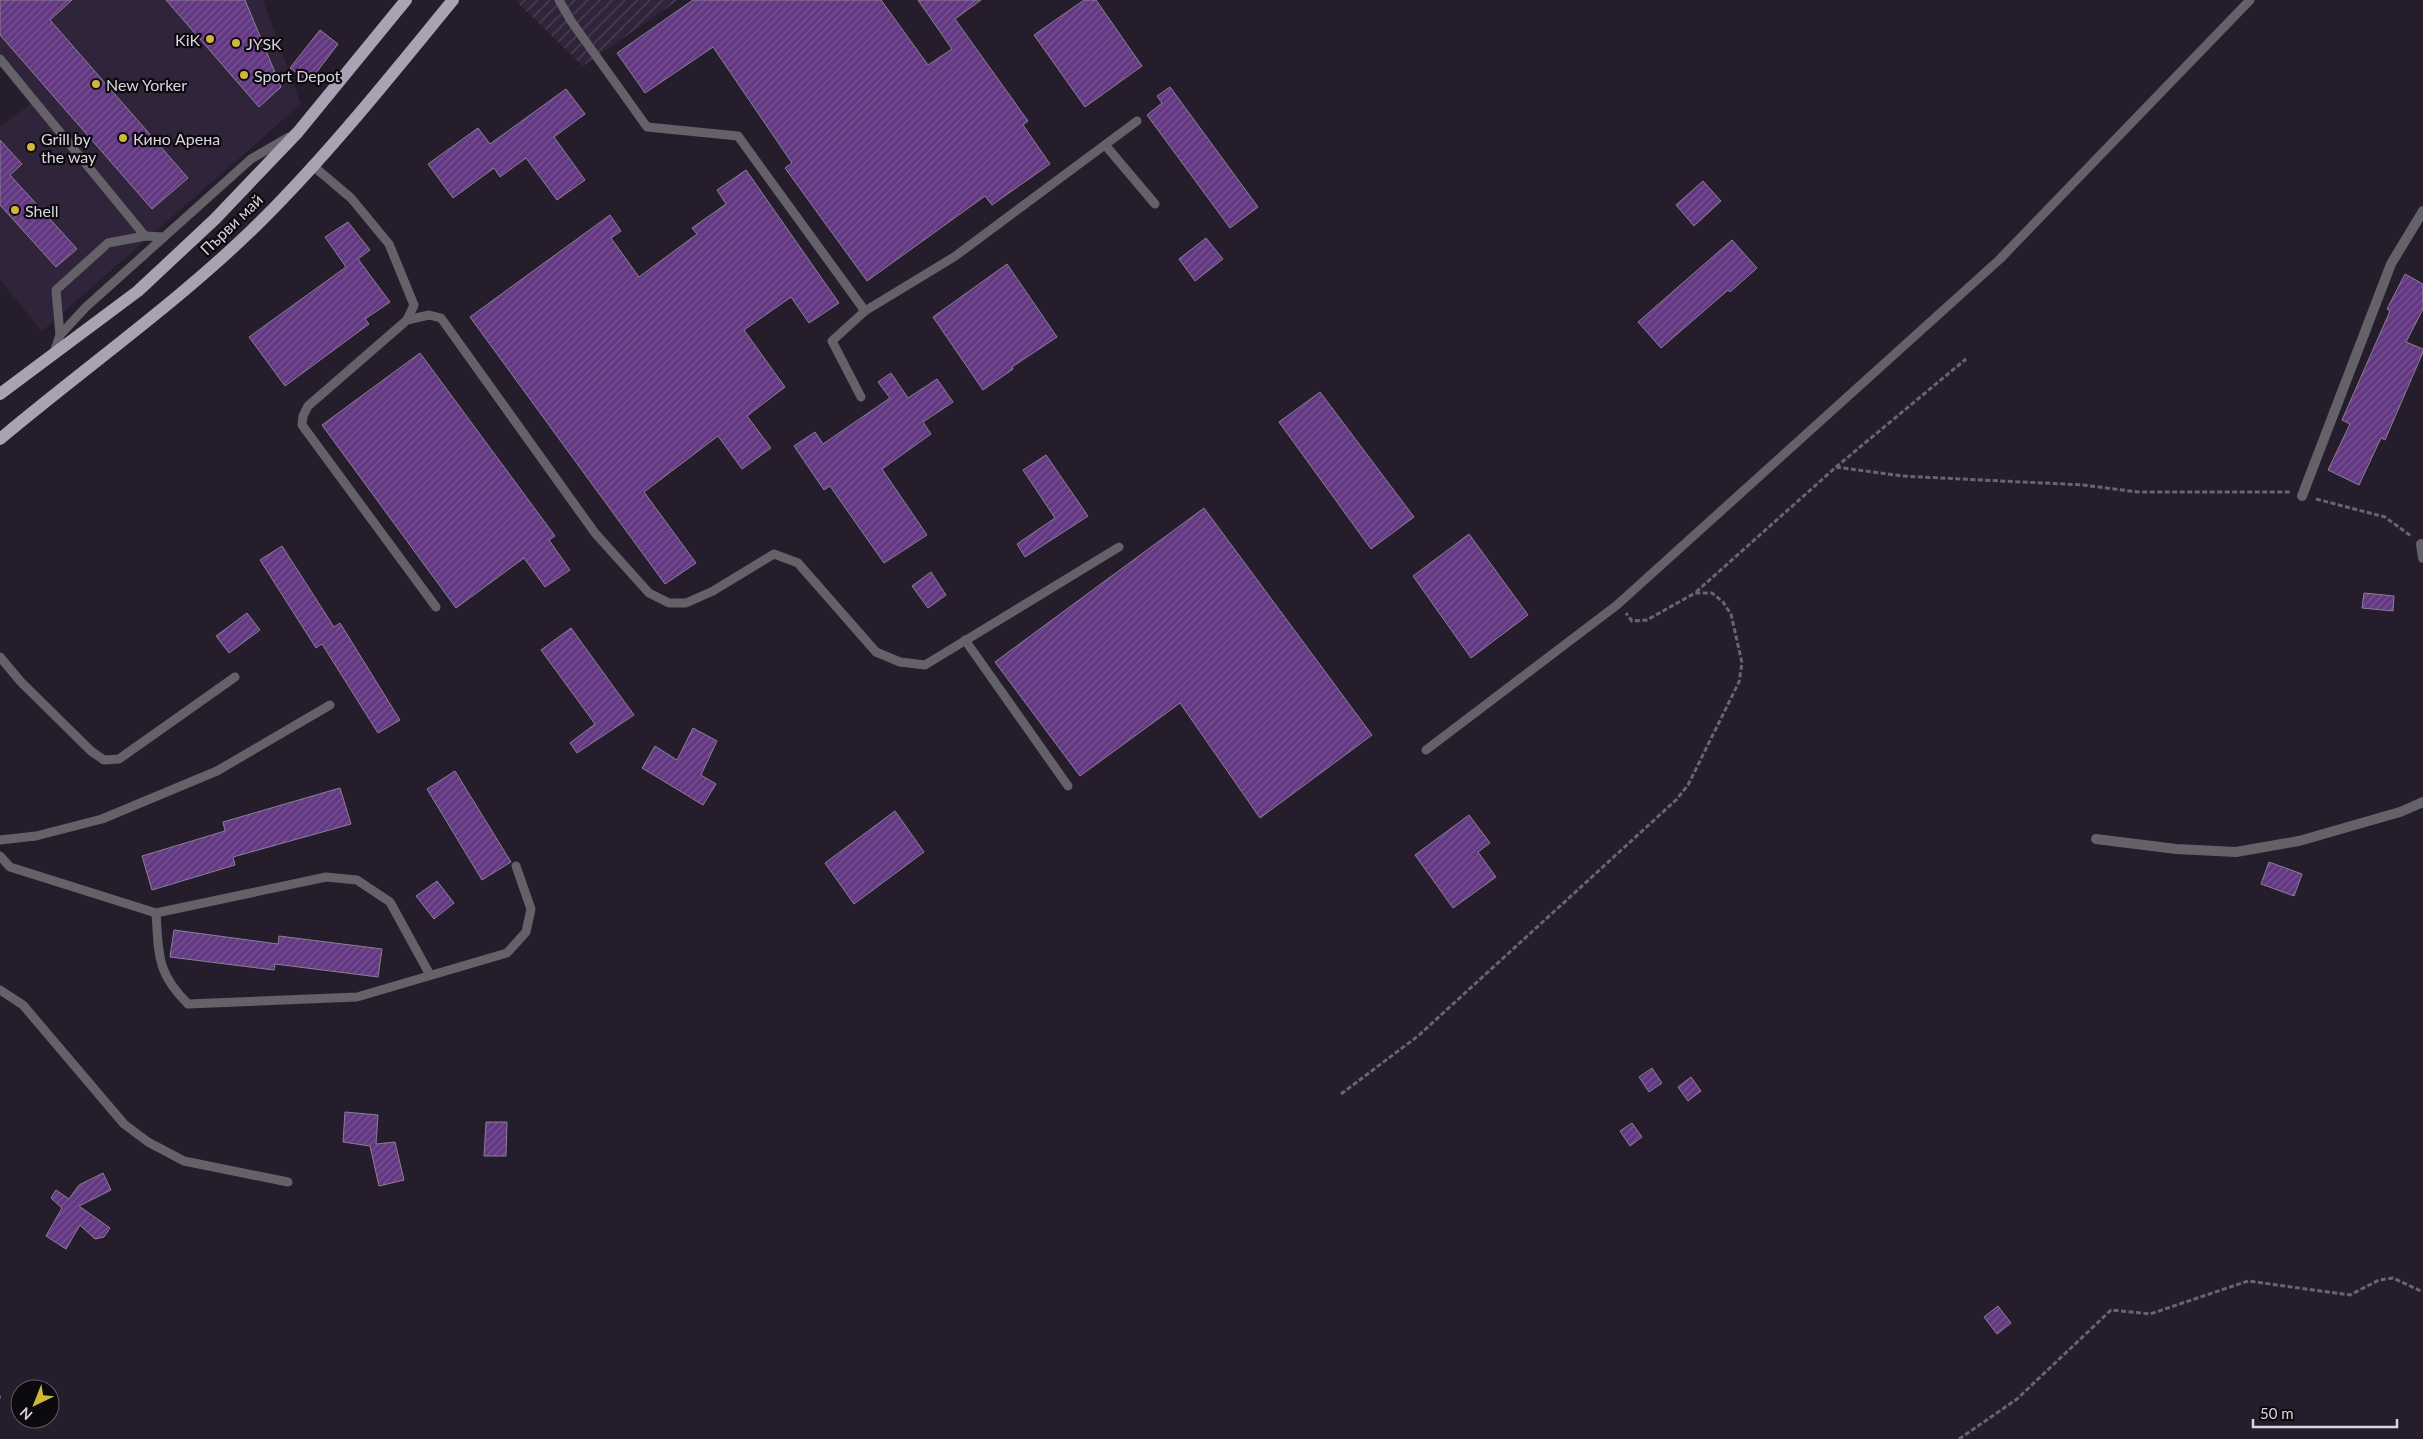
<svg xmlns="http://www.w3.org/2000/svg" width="2423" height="1439" font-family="Lato,sans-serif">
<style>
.built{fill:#2f2439}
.industrial{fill:url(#industrial-furrows)}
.building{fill:url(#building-hatch);stroke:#8a8093}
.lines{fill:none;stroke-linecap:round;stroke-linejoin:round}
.path{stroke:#6a6370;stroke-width:3;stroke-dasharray:5 2.5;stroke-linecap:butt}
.service{stroke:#656169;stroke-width:9}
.minor{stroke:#656169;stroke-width:10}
.primary{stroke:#aaa1b2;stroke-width:12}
.poi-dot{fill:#cfb837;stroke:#0c090f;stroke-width:2}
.labels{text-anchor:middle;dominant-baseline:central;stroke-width:4.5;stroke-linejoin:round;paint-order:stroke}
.poi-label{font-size:16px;fill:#d9d4de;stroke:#0c090f;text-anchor:start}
.street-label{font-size:16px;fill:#d9d4de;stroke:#0c090f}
</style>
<defs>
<pattern id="industrial-furrows" width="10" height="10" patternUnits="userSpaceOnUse" patternTransform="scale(1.25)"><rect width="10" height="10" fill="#2f2439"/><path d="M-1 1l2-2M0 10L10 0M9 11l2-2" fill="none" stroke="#4d4355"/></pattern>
<pattern id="building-hatch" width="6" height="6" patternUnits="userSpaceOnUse" patternTransform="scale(1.25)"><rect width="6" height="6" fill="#633882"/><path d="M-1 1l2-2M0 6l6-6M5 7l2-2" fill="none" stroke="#795493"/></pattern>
</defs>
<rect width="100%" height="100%" fill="#251d2c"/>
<polygon class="built" points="0,0 263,0 301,104 42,331 0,280 0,127 34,101 0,62"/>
<polygon class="industrial" points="515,0 678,0 583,66"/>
<g class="building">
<polygon points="0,0 72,0 50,20 188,178 152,209 0,35"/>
<polygon points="166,0 245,0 281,87 259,107"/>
<polygon points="693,0 881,0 928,65 952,49 918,0 981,0 955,19 1028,121 1023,125 1050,164 992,205 985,196 867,281 785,168 792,163 713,47 645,93 617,53"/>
<polygon points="1084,0 1096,0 1142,66 1085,107 1034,35"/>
<polygon points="320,30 338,44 309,82 290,68"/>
<polygon points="1170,87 1258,207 1230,228 1147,115 1162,103 1157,96"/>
<polygon points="566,89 585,114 554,137 585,180 557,200 526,158 500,177 494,168 453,198 428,164 478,128 490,144"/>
<polygon points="0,140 22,164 10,175 77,249 56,267 0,205"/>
<polygon points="746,170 839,303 809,323 791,297 744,330 785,387 747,416 771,448 742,469 718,436 644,492 696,563 665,584 470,317 610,215 621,231 611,238 639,277 697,234 692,228 726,204 717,190"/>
<polygon points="1703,181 1721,201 1694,226 1676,205"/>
<polygon points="348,222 370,250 358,259 390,302 365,319 369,324 285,386 249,337 346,267 325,237"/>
<polygon points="1206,238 1223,259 1195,281 1179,259"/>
<polygon points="1732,240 1757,268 1730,292 1728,290 1661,348 1638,322"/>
<polygon points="1007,264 1057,337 1012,367 1013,369 983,390 933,317"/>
<polygon points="2405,274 2423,284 2423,309 2406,342 2423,349 2423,352 2385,440 2381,438 2359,485 2328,470 2350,424 2342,420 2390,311 2387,309"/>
<polygon points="420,353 555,536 549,540 570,570 545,587 524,558 456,608 322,425"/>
<polygon points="891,373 908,398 937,379 953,402 923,422 931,434 882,469 927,535 884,563 830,486 824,490 794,446 815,432 823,444 890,398 878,382"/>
<polygon points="1320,392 1414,517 1371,549 1279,422"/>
<polygon points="1046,455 1088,516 1025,557 1017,544 1055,518 1023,470"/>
<polygon points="1204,508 1372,735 1260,818 1180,703 1080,776 995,662"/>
<polygon points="1469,534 1528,615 1471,658 1413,576"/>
<polygon points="282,546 334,627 340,623 400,720 378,733 322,644 316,648 260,560"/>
<polygon points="931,572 946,595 928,608 912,586"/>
<polygon points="2364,593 2394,596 2393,611 2362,608"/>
<polygon points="247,613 260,630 229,653 216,636"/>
<polygon points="571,628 634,715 577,753 570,743 595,724 541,650"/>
<polygon points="693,728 717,741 701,775 716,784 703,805 642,768 655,746 677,760"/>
<polygon points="455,771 511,862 482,880 427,789"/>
<polygon points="340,788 351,824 233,857 235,865 152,890 142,856 225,831 223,822"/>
<polygon points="895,811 924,852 854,904 825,863"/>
<polygon points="1469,815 1490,843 1478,852 1496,877 1453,908 1415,855"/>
<polygon points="2269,862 2302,874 2294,896 2261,884"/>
<polygon points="437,881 454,903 434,919 416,896"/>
<polygon points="174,930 278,944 279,936 382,949 378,977 275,964 274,970 170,957"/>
<polygon points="1652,1068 1662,1083 1649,1092 1639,1077"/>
<polygon points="1691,1077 1701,1091 1688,1101 1678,1087"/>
<polygon points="345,1112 378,1115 376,1144 395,1142 404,1180 379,1186 370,1146 343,1142"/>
<polygon points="486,1122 507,1122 506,1156 484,1156"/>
<polygon points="1632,1123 1642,1137 1630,1146 1620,1131"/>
<polygon points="103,1173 111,1190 79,1206 110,1228 104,1237 95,1239 80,1225 66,1249 46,1236 62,1208 51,1198 56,1190 69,1199 79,1185"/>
<polygon points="1998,1306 2011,1323 1997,1334 1984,1317"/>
</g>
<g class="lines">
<g class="path">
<polyline points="1836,467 1902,476 2083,485 2138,492 2290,492"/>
<polyline points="2316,499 2385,517 2411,536"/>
<polyline points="1696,592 1836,467 1966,359"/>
<polyline points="1341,1094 1418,1036 1676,800 1688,785 1739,682 1742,663 1731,614 1723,602 1712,593 1695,593 1647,620 1632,621 1626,613"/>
<polyline points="0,1397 1,1397"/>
<polyline points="1959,1439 2017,1399 2111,1310 2150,1314 2248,1281 2350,1295 2379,1280 2393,1278 2423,1292"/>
</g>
<g class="service">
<polyline points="559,0 571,21 647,127 738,136 865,311 954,257 1137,121"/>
<polyline points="0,59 145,236"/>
<polyline points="1106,146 1155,204"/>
<polyline points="312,165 351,198 389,244 414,305 407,320"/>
<polyline points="60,335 56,290 108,243 145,236 164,237"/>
<polyline points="54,353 60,335 86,307 251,159 289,137"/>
<polyline points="861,397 832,341 865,311"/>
<polyline points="436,607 302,425 303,416 308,406 407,320 429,315 441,318 595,533 649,593 669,603 686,603 713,591 774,554 798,563 876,652 900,662 925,665 1119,547"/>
<polyline points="965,640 1068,786"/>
<polyline points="0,657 21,682 91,751 104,760 119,759 235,677"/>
<polyline points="1426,750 1617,605 2000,259 2250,0"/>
<polyline points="0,840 36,836 102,819 217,771 330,705"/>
<path d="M0,856L10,867L156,913C159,955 156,972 188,1004L357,997L507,953L526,932L531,909L516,866"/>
<polyline points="156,913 326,877 357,880 390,902 430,975"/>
<polyline points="0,990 23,1005 124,1124 148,1142 184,1161 288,1182"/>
</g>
<g class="minor">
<polyline points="2302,496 2391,264 2423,211"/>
<polyline points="2421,544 2423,558"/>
<polyline points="2096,839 2176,849 2236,852 2299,841 2400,812 2423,802"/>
</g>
<g class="primary">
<polyline points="0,394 138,291 215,219 298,132 406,0"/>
<path d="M0,439C88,365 183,299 264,218C331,151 393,73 453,0"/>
</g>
</g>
<g class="poi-dot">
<circle cx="210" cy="39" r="5"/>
<circle cx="236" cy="43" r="5"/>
<circle cx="244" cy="75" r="5"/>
<circle cx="96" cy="84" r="5"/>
<circle cx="123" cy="138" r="5"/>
<circle cx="31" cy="147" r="5"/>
<circle cx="15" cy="210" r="5"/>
</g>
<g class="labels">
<g class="poi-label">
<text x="200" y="39" text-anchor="end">KiK</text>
<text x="246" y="43">JYSK</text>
<text x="254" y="75">Sport Depot</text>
<text x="106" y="84">New Yorker</text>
<text x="41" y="138">Grill by<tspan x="41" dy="18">the way</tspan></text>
<text x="133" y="138">Кино Арена</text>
<text x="25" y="210">Shell</text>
</g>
<g class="street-label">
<text transform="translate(231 224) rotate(-44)">Първи май</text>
</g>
</g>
<g transform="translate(35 1404) rotate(223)"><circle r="24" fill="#0c090f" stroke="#5e5a62"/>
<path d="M0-4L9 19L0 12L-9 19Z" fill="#cfb837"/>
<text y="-8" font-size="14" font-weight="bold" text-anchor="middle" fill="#d9d4de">N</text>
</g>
<path d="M2253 1419v8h144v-8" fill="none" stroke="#d9d4de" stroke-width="2.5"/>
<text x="2260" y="1419" font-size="15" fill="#d9d4de" stroke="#0c090f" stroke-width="4" paint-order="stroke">50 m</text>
</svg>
